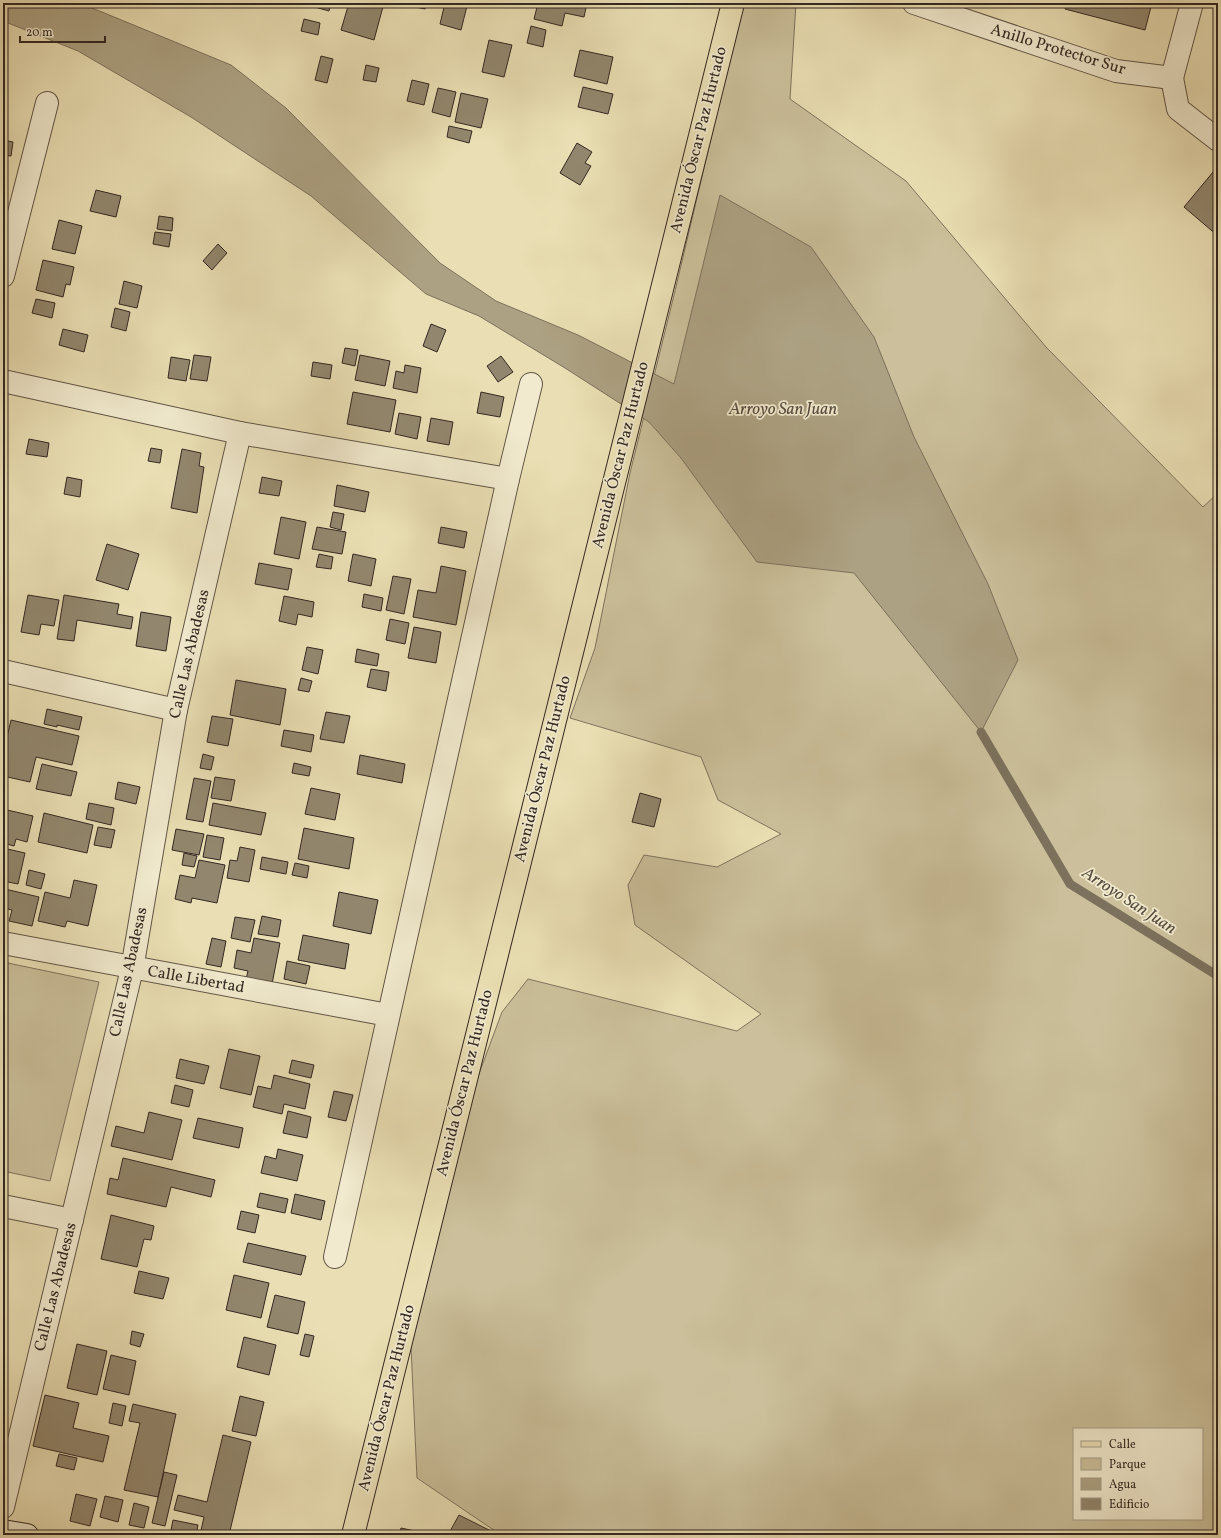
<svg xmlns="http://www.w3.org/2000/svg" width="1221" height="1538" font-family="Vollkorn,serif">
<style>
.green{fill:#cbc09b;stroke:#7f745e;fill-rule:evenodd}
.water{fill:#aca182;stroke:#7c715c}
.lines{fill:none;stroke-linecap:round;stroke-linejoin:round}
.stream{stroke:#7c715c;stroke-width:9}
.building{fill:#92876e;stroke:#332822}
.street-casing{stroke:#615646;stroke-width:24}
.secondary-casing{stroke:#332822;stroke-width:24}
.primary-casing{stroke:#332822;stroke-width:24}
.street{stroke:#f1eace;stroke-width:22}
.secondary{stroke:#f1eace;stroke-width:22}
.primary{stroke:#eadfb4;stroke-width:22}
.labels{text-anchor:middle;dominant-baseline:central;stroke-width:3.5;stroke-linejoin:round;paint-order:stroke}
.street-label{font-size:16px;fill:#332822;stroke:#f1eace}
.water-label{font-size:17px;font-style:italic;fill:#574c3f;stroke:#f1eace}
</style>
<rect width="100%" height="100%" fill="#eadfb4"/>
<filter id="stains"><feTurbulence type="fractalNoise" baseFrequency=".005" numOctaves="4"/><feColorMatrix values="0 0 0 0 .2 0 0 0 0 .09 0 0 0 0 .02 0 0 0 .5 -.17"/></filter>
<radialGradient id="worn" r=".72"><stop offset=".6" stop-color="#630" stop-opacity="0"/><stop offset="1" stop-color="#630" stop-opacity=".3"/></radialGradient>
<g class="green">
<path d="M743,3H796L790,99L906,181L1046,347L1203,507L1218,493V1535H501L417,1478L411,1347L464,1114L502,1012L528,979L737,1031L761,1014L635,925L628,885L644,855L717,867L781,834L718,800L701,757L570,718L595,648L630,473L675,291ZM1074,1429H1202V1519H1074Z"/>
<polygon points="3,962 99,982 50,1181 3,1171"/>
</g>
<polygon class="water" points="3,3 80,3 231,65 286,108 440,263 496,301 578,335 674,384 720,195 811,247 874,337 914,437 988,584 1018,660 981,732 854,573 757,562 681,458 649,422 565,368 479,316 426,294 311,196 191,117 78,51 3,21"/>
<g class="lines">
<polyline class="stream" points="981,732 1070,884 1218,976"/>
</g>
<g class="building">
<polygon points="312,3 331,3 329,11 311,6"/>
<polygon points="349,3 384,3 374,40 341,30"/>
<polygon points="406,3 427,3 425,9 406,5"/>
<polygon points="445,3 467,6 461,30 440,24"/>
<polygon points="538,3 587,3 584,17 565,13 562,26 534,19"/>
<polygon points="1066,3 1152,3 1145,30 1065,9"/>
<polygon points="304,19 320,23 318,35 301,31"/>
<polygon points="531,26 546,30 543,47 527,43"/>
<polygon points="489,40 512,45 504,77 482,72"/>
<polygon points="580,50 613,57 607,84 574,76"/>
<polygon points="321,56 333,59 327,83 315,80"/>
<polygon points="366,65 379,68 376,82 363,80"/>
<polygon points="412,80 429,84 424,105 407,101"/>
<polygon points="583,87 613,94 608,114 578,107"/>
<polygon points="438,88 456,92 450,117 432,112"/>
<polygon points="461,93 488,99 481,128 455,122"/>
<polygon points="449,126 472,131 469,143 447,137"/>
<polygon points="3,140 13,142 11,156 3,155"/>
<polygon points="577,143 592,152 585,163 591,166 580,185 560,173"/>
<polygon points="1218,166 1218,236 1184,207"/>
<polygon points="96,190 121,196 116,217 90,211"/>
<polygon points="159,216 173,218 172,231 157,229"/>
<polygon points="59,220 82,226 75,254 52,249"/>
<polygon points="155,232 171,234 169,247 153,244"/>
<polygon points="218,244 227,253 212,270 203,261"/>
<polygon points="43,260 74,267 70,285 66,284 63,297 36,290"/>
<polygon points="124,281 142,286 137,308 119,304"/>
<polygon points="36,299 55,303 52,318 32,313"/>
<polygon points="115,308 130,312 126,331 111,327"/>
<polygon points="431,324 446,330 437,352 423,346"/>
<polygon points="63,329 88,335 84,352 59,345"/>
<polygon points="345,348 358,350 355,366 342,363"/>
<polygon points="194,355 211,357 207,381 190,379"/>
<polygon points="360,355 390,361 385,386 355,380"/>
<polygon points="501,356 513,372 498,382 487,366"/>
<polygon points="171,357 190,360 186,381 168,378"/>
<polygon points="313,362 332,365 330,379 311,376"/>
<polygon points="405,365 421,368 417,393 393,388 396,371 404,373"/>
<polygon points="353,392 396,400 390,432 347,424"/>
<polygon points="481,392 504,397 500,417 477,413"/>
<polygon points="399,413 421,417 417,439 395,434"/>
<polygon points="431,418 453,422 449,445 427,441"/>
<polygon points="29,439 49,443 47,457 26,454"/>
<polygon points="151,448 162,450 160,463 148,461"/>
<polygon points="182,449 201,453 199,466 204,467 197,513 171,508"/>
<polygon points="67,477 82,480 80,497 64,494"/>
<polygon points="262,477 282,481 279,496 259,493"/>
<polygon points="337,485 369,492 365,512 334,506"/>
<polygon points="333,512 344,514 341,530 330,527"/>
<polygon points="281,517 306,522 299,559 274,554"/>
<polygon points="317,527 346,532 342,554 312,549"/>
<polygon points="441,527 467,532 464,548 438,543"/>
<polygon points="107,544 139,554 128,590 96,580"/>
<polygon points="319,554 333,557 331,569 316,567"/>
<polygon points="353,554 376,559 371,586 348,581"/>
<polygon points="259,563 292,569 288,590 255,584"/>
<polygon points="441,566 466,571 456,625 413,617 418,590 436,593"/>
<polygon points="393,576 411,579 404,614 386,610"/>
<polygon points="364,594 383,598 381,611 362,607"/>
<polygon points="28,595 59,600 54,626 41,624 39,635 21,632"/>
<polygon points="64,595 119,604 117,614 133,617 131,629 77,620 74,641 57,639"/>
<polygon points="284,596 314,602 312,617 298,614 296,625 279,621"/>
<polygon points="141,612 171,617 166,651 136,646"/>
<polygon points="390,619 409,623 405,644 386,640"/>
<polygon points="414,627 441,632 436,663 408,658"/>
<polygon points="307,647 323,650 318,674 302,670"/>
<polygon points="357,649 379,654 377,666 355,662"/>
<polygon points="371,669 389,672 386,691 367,687"/>
<polygon points="301,678 312,681 309,692 298,690"/>
<polygon points="236,680 286,689 280,725 230,715"/>
<polygon points="47,709 82,717 79,730 57,725 57,727 44,724"/>
<polygon points="326,712 350,716 344,743 320,739"/>
<polygon points="212,716 233,719 228,746 207,742"/>
<polygon points="11,720 79,736 72,765 36,757 30,782 3,776 3,754"/>
<polygon points="284,730 314,735 311,752 281,746"/>
<polygon points="203,754 214,757 211,770 200,768"/>
<polygon points="360,755 405,764 402,783 357,774"/>
<polygon points="294,763 311,767 309,776 292,773"/>
<polygon points="42,764 77,772 71,796 36,789"/>
<polygon points="215,777 235,780 231,801 211,798"/>
<polygon points="194,778 211,781 203,822 186,819"/>
<polygon points="118,782 140,787 136,804 115,799"/>
<polygon points="311,788 340,794 335,820 305,814"/>
<polygon points="640,793 661,799 654,827 632,822"/>
<polygon points="89,803 114,808 111,825 86,819"/>
<polygon points="213,803 266,813 261,835 209,825"/>
<polygon points="3,809 33,816 27,842 16,839 14,846 3,843"/>
<polygon points="44,813 93,825 87,853 38,842"/>
<polygon points="98,827 115,830 111,848 94,845"/>
<polygon points="304,828 354,838 349,869 298,859"/>
<polygon points="176,829 204,834 199,855 172,850"/>
<polygon points="207,835 224,838 220,860 203,857"/>
<polygon points="240,847 255,850 249,882 227,878 230,860 237,861"/>
<polygon points="3,848 25,853 18,884 3,881"/>
<polygon points="184,853 197,856 194,867 182,865"/>
<polygon points="262,857 288,862 286,874 260,869"/>
<polygon points="199,860 225,865 217,903 192,898 191,903 175,899 180,875 195,878"/>
<polygon points="295,863 309,866 307,878 292,875"/>
<polygon points="29,870 45,874 41,889 26,885"/>
<polygon points="74,880 97,885 88,926 67,921 65,927 38,921 45,892 70,898"/>
<polygon points="5,889 39,897 32,926 9,921 12,910 3,908"/>
<polygon points="339,892 378,900 371,934 333,926"/>
<polygon points="262,916 281,920 278,937 258,934"/>
<polygon points="235,917 255,920 250,942 231,938"/>
<polygon points="303,935 349,944 345,969 298,960"/>
<polygon points="212,938 226,941 221,967 206,964"/>
<polygon points="254,938 280,943 272,984 246,979 248,971 234,968 237,950 251,953"/>
<polygon points="287,961 310,966 306,984 284,979"/>
<polygon points="229,1049 260,1056 251,1095 220,1088"/>
<polygon points="180,1059 209,1066 204,1084 176,1078"/>
<polygon points="292,1060 314,1065 311,1078 289,1073"/>
<polygon points="274,1075 310,1084 305,1109 284,1104 282,1114 253,1107 258,1086 271,1089"/>
<polygon points="175,1085 193,1090 189,1107 171,1103"/>
<polygon points="334,1091 353,1095 346,1121 328,1117"/>
<polygon points="288,1111 311,1117 307,1138 283,1133"/>
<polygon points="149,1112 182,1120 172,1160 111,1146 116,1126 144,1133"/>
<polygon points="198,1118 243,1128 239,1148 193,1138"/>
<polygon points="278,1149 303,1155 297,1181 261,1173 265,1156 276,1159"/>
<polygon points="123,1158 215,1180 211,1197 171,1187 166,1207 107,1194 110,1178 118,1180"/>
<polygon points="260,1193 288,1199 285,1213 257,1207"/>
<polygon points="295,1194 325,1201 321,1220 291,1213"/>
<polygon points="241,1211 259,1215 255,1233 237,1229"/>
<polygon points="111,1215 154,1226 151,1240 144,1239 137,1267 101,1259"/>
<polygon points="248,1243 306,1256 301,1275 243,1262"/>
<polygon points="139,1271 169,1278 163,1299 134,1293"/>
<polygon points="234,1275 269,1283 261,1318 226,1310"/>
<polygon points="275,1295 305,1302 298,1334 267,1327"/>
<polygon points="3,1322 7,1323 3,1344"/>
<polygon points="132,1331 144,1334 140,1347 130,1344"/>
<polygon points="305,1334 314,1336 309,1357 300,1355"/>
<polygon points="244,1337 276,1345 269,1375 237,1367"/>
<polygon points="77,1344 107,1351 97,1395 67,1388"/>
<polygon points="111,1355 136,1361 129,1395 103,1389"/>
<polygon points="45,1395 79,1403 73,1428 109,1436 103,1462 33,1446"/>
<polygon points="240,1396 264,1402 256,1436 232,1431"/>
<polygon points="113,1403 126,1406 122,1426 109,1423"/>
<polygon points="133,1404 176,1414 158,1497 124,1490 140,1423 129,1421"/>
<polygon points="223,1435 251,1442 229,1535 200,1535 204,1517 174,1510 178,1495 207,1502"/>
<polygon points="59,1454 77,1458 74,1470 56,1466"/>
<polygon points="164,1472 177,1475 165,1526 152,1523"/>
<polygon points="76,1494 97,1499 90,1526 70,1521"/>
<polygon points="105,1496 123,1500 118,1522 100,1517"/>
<polygon points="134,1503 149,1507 144,1528 129,1525"/>
<polygon points="459,1515 491,1531 489,1535 448,1535"/>
<polygon points="173,1520 198,1525 196,1535 170,1535"/>
<polygon points="401,1528 424,1533 423,1535 399,1535"/>
</g>
<g class="lines">
<g class="street-casing">
<g id="street">
<polyline points="914,3 1116,71 1172,78 1178,109 1218,140"/>
<polyline points="1172,78 1192,3"/>
<polyline points="3,276 47,103"/>
<polyline points="3,381 240,433 508,479"/>
<polyline points="3,671 176,710"/>
<polyline points="3,943 388,1015"/>
<polyline points="3,1206 72,1220"/>
<polyline points="335,1257 508,479 531,384"/>
<polyline points="3,1507 132,969 176,710 240,433"/>
</g>
</g>
<g class="secondary-casing">
<polyline id="secondary" points="3,1531 27,1535"/>
</g>
<g class="primary-casing">
<polyline id="primary" points="353,1535 733,3"/>
</g>
<use href="#street" class="street"/>
<use href="#secondary" class="secondary"/>
<use href="#primary" class="primary"/>
</g>
<g class="labels">
<g class="street-label">
<text transform="translate(1058 50) rotate(17)">Anillo Protector Sur</text>
<text transform="translate(699 140) rotate(-76)">Avenida Óscar Paz Hurtado</text>
<text transform="translate(621 455) rotate(-76)">Avenida Óscar Paz Hurtado</text>
<text transform="translate(190 654) rotate(-77)">Calle Las Abadesas</text>
<text transform="translate(543 769) rotate(-76)">Avenida Óscar Paz Hurtado</text>
<text transform="translate(129 972) rotate(-78)">Calle Las Abadesas</text>
<text transform="translate(196 980) rotate(10)">Calle Libertad</text>
<text transform="translate(465 1083) rotate(-76)">Avenida Óscar Paz Hurtado</text>
<text transform="translate(56 1287) rotate(-76)">Calle Las Abadesas</text>
<text transform="translate(387 1398) rotate(-76)">Avenida Óscar Paz Hurtado</text>
</g>
<g class="water-label">
<text x="783" y="409">Arroyo San Juan</text>
<text transform="translate(1129 901) rotate(33)">Arroyo San Juan</text>
</g>
</g>
<rect width="1221" height="1538" fill="none" stroke="#eadfb4" stroke-width="16"/>
<rect x="4" y="4" width="1213" height="1530" fill="none" stroke="#332822" stroke-width="2"/>
<rect x="8" y="8" width="1205" height="1522" fill="none" stroke="#332822"/>
<rect x="1073" y="1428" width="130" height="92" fill="#f1eace" stroke="#a59c89"/>
<rect x="1081" y="1441" width="20" height="6" fill="#eadfb4" stroke="#a59c89"/>
<text x="1109" y="1448" font-size="12" fill="#332822">Calle</text>
<rect x="1081" y="1458" width="20" height="12" fill="#cbc09b" stroke="#a59c89"/>
<text x="1109" y="1468" font-size="12" fill="#332822">Parque</text>
<rect x="1081" y="1478" width="20" height="12" fill="#aca182" stroke="#a59c89"/>
<text x="1109" y="1488" font-size="12" fill="#332822">Agua</text>
<rect x="1081" y="1498" width="20" height="12" fill="#92876e" stroke="#a59c89"/>
<text x="1109" y="1508" font-size="12" fill="#332822">Edificio</text>
<path d="M20 36v6h85v-6" fill="none" stroke="#332822" stroke-width="2"/>
<text x="26" y="36" font-size="12" fill="#332822" stroke="#f1eace" stroke-width="3" paint-order="stroke">20 m</text>
<rect width="100%" height="100%" filter="url(#stains)"/>
<rect width="100%" height="100%" fill="url(#worn)"/>
</svg>
